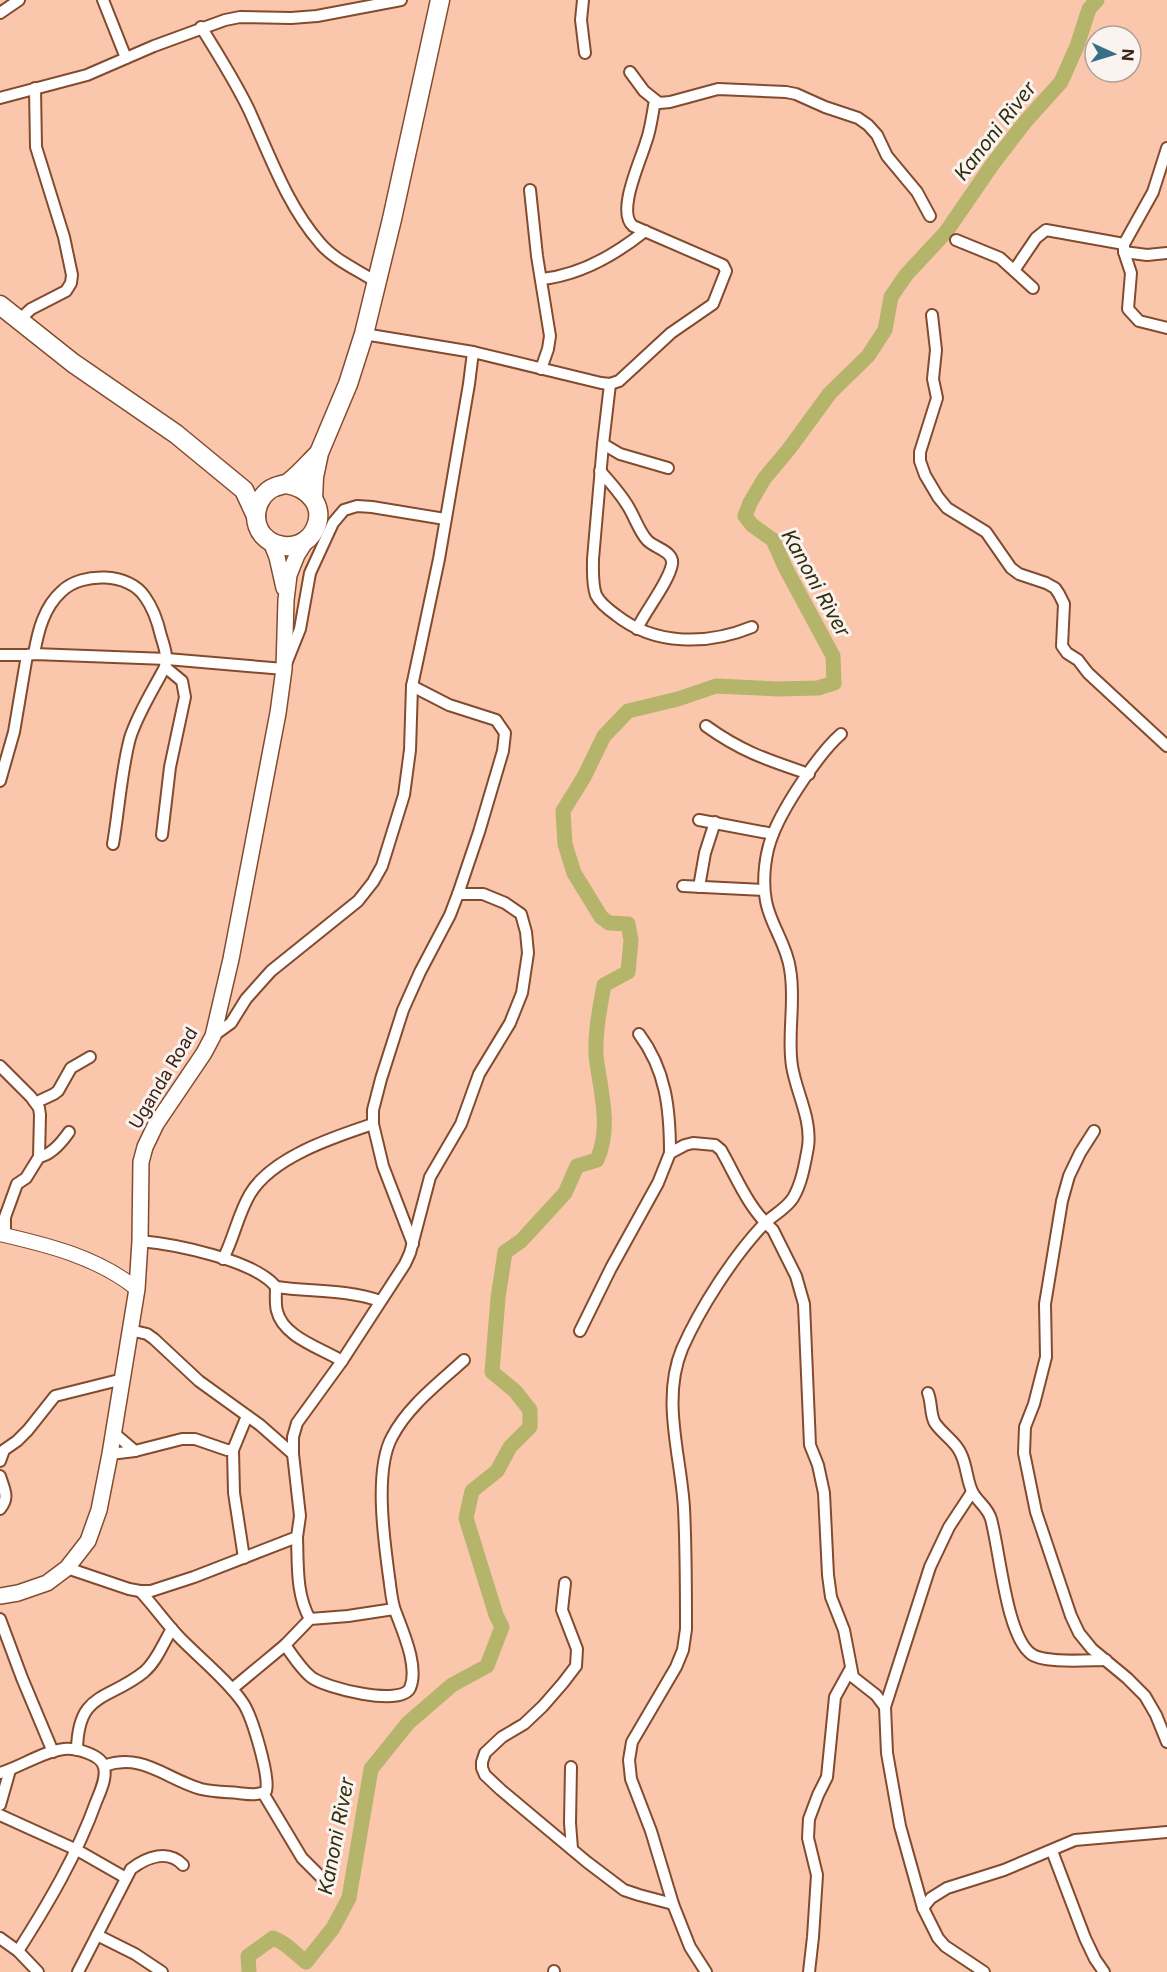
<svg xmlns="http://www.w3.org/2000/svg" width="1167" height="1972" font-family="Inter,sans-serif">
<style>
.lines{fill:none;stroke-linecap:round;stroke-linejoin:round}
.river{stroke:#b4b46b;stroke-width:15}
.street-casing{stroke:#824b2e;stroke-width:14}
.secondary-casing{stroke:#824b2e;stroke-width:16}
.primary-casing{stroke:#824b2e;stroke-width:18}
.highway-casing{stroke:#824b2e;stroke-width:21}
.street{stroke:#fff;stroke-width:10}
.secondary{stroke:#fff;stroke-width:14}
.primary{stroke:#fff;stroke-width:15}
.highway{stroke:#fff;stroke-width:18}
.labels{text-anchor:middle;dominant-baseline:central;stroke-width:6;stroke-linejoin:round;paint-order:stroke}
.street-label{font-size:18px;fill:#3b2317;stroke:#faf3f0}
.water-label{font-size:20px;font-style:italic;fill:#2f2f0e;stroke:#faf3f0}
</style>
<rect width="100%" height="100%" fill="#fac7ad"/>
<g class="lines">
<path class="river" d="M249,1972L248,1956L273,1938C287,1943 294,1953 306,1962L333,1928L349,1898L371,1769L408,1723L452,1685L487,1666L502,1627L496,1615L466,1518L472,1491L497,1471L510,1447L530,1427V1410L515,1391L492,1372L498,1298L505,1252L521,1241L565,1193L577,1166L597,1160C612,1126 600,1091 596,1055C595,1032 600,1007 604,985L628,972L631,940L628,924L609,923L601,917L574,873L565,844L563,811L584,777L604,736L628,711L678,699L716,686L779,689L818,688L834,683L833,656L785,567L773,540L752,525L745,516L750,503L764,479L789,449L830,393L868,356L885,330L891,297L906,275L946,232L992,165L1025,122L1061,82L1077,46L1089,9L1097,0"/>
<g class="street-casing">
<g id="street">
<polyline points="103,0 126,58"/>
<polyline points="583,0 581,20 585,53"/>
<polyline points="0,13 19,0"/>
<path d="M201,27C218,54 235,81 249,110C270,156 287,205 320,243C334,260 358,270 376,282"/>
<polyline points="630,72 644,91 659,103 670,102 718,89 786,92 796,94 825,107 858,118 868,125 877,135 887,156 917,192 930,216"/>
<polyline points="0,98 87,75 154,46 225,20 240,17 291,18 317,16 401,0"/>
<polyline points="1167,148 1153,192 1124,244 1124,252 1131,273 1128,309 1139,321 1167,328"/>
<polyline points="530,190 537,256 550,336 548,349 541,369"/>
<polyline points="956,240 1000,258 1033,288"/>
<polyline points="1124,252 1147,255 1167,253"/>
<polyline points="1015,269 1036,238 1046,230 1124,244"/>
<path d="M542,279C580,275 615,255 645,231"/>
<polyline points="932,315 936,350 933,379 937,398 920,452 920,461 925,475 938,497 947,508 986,532 1011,568 1019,574 1046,583 1055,588 1059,594 1064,604 1062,646 1067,653 1078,660 1088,673 1167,746"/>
<polyline points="19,320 31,309 66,291 71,283 72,275 64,237 36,147 35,88"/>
<path d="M364,334L473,352L601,383L610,384L619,381L671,333L713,304L726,271L723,265L633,226C616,212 641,160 646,142C651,129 652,115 655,101"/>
<path d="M610,384L603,444L593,559C593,570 592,584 596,595C600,603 609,610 616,615C655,646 708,645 752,627"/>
<polyline points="603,444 620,454 668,468"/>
<path d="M600,471C611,483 621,494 629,508C635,518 639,531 647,540C654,548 674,551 672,564C669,582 645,611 637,629"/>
<path d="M34,654C38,631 44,607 62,591C82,572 129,572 145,597C153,608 158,623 161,636C164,646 168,656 165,667C153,690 138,713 130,738C121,772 119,809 113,844"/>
<polyline points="0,655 27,655 34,654 167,659 284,669 300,629 310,573 333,523 344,510 357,506 372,507 445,519"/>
<polyline points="412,686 449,705 496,720 505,733 503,751 479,832 458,894 450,915 420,972 403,1010 381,1079 373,1110 373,1124 383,1166 413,1244"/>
<path d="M706,726C742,752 768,760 809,774"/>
<polyline points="0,781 14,732 27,655"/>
<polyline points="699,820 773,834"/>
<polyline points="162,835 170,767 185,697 182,681 165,667"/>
<polyline points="683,886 764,890"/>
<polyline points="699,887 705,853 715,822"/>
<path d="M639,1034C666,1070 670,1109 670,1153"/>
<polyline points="213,1036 231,1023 246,999 271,971 358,901 373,882 382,866 404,795 410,750 412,686 439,559 469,384 473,352"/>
<polyline points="0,1066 31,1097 39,1108 40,1115 39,1157 26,1178 17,1184 5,1217 5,1236"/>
<polyline points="34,1101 37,1102 54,1094 58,1091 71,1068 90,1057"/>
<polyline points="1094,1131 1080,1153 1069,1176 1062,1201 1045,1304 1046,1357 1034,1404 1025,1427 1024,1453 1036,1512 1071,1616 1079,1633 1092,1649 1127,1678 1145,1696 1156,1715 1167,1742"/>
<path d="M39,1157C51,1155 62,1142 69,1132"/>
<path d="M140,1241C174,1244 255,1260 276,1287C276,1295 275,1304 277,1311C283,1337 321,1348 342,1361"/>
<path d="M223,1259C234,1238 238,1214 250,1194C272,1157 334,1137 373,1124"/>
<path d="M276,1287C311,1292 346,1289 380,1301"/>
<polyline points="130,1330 147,1334 154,1339 199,1381 260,1425 293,1454"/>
<path d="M580,1331L611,1268L658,1183L670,1153L685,1145L693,1143L715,1145L721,1150C737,1178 748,1208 773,1230L796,1276L804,1304L810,1445L818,1465L824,1493L828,1575L831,1597L844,1630L853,1677L876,1695L885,1707L887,1753L900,1826L923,1908L938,1938L945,1946L984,1972"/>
<path d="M928,1393C932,1403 930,1415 935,1423C943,1435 956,1441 961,1454C967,1466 967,1483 973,1493C979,1503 988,1508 991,1519C1000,1552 1006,1633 1030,1653C1042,1664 1088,1660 1106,1660"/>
<polyline points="114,1433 135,1451"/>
<polyline points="233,1450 234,1493 244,1558"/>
<polyline points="110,1454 135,1451 182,1439 195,1439 227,1450 233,1450 247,1416"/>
<polyline points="0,1461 4,1450 17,1441 28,1430 55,1396 123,1379"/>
<path d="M0,1476C4,1490 10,1497 0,1509"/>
<path d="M297,1537C298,1565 296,1595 310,1619"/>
<polyline points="67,1568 129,1589 140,1591 151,1591 194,1577 297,1537 300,1516 293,1454 293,1437 297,1423 342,1361 405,1264 410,1253 430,1177 461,1124 479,1074 510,1023 522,993 528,953 526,932 521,914 505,903 483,894 458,894"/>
<polyline points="565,1583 562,1610 577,1649 576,1666 563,1683 543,1706 524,1724 502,1737 485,1753 482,1762 482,1768 485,1775 501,1790 587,1862 624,1890 639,1895 673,1904"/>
<polyline points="0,1619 22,1678 53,1752"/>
<path d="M285,1645C293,1656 301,1669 311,1677C325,1688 401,1707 410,1688C419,1667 403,1632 396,1613C391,1601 391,1589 389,1577C384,1540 374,1470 392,1437C408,1406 439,1383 464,1360"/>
<polyline points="232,1689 285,1645 310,1619 348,1616 394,1609"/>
<polyline points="885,1707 930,1567 949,1527 972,1492"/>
<path d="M77,1750C78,1691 108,1701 144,1672C157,1661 163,1643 172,1629"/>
<path d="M104,1766C142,1752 166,1779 201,1789C213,1792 226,1792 238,1793C248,1794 257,1796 266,1791C270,1776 252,1716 243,1703C229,1682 201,1659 182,1640C167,1625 155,1607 140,1591"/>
<polyline points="571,1767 570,1823 572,1849"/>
<path d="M0,1773C20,1767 44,1751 64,1749C75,1748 101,1754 104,1767C107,1778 100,1792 96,1802C77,1855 48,1904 18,1951"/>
<polyline points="263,1793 302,1858 326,1882"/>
<polyline points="0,1805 10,1770"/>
<polyline points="0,1815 77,1850 126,1878"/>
<polyline points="1052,1851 1085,1938 1095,1959 1104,1972"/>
<polyline points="923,1908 931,1898 947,1888 1004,1870 1075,1840 1167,1832"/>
<polyline points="97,1935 135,1954 162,1972"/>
<polyline points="0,1938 18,1951 38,1972"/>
<path d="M78,1972L131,1869C147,1857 168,1849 183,1865"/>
<polyline points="554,1972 554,1971"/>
<path d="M706,1972L690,1947L673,1904L651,1831L631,1779L629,1760L632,1742L676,1667L683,1650L686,1629C686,1589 686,1548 684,1508C681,1456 661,1400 682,1349C700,1308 733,1257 764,1224C773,1215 786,1209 793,1198C802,1183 805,1163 808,1147C812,1119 796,1092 792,1066C787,1034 796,1001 790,969C787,945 770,924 766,901C762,880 765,853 773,834C784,806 819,753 841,734"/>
<polyline points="809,1972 813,1937 817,1875 808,1838 809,1819 818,1795 827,1777 835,1697 851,1668"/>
</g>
</g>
<g class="secondary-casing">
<path id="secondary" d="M0,1234C48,1245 97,1257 137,1289"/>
</g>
<g class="primary-casing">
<g id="primary">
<polyline points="271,542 277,557 284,588"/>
<polyline points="0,1596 18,1593 47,1583 67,1568 88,1541 99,1510 110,1454 137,1289 140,1241 141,1162 145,1147 156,1124 204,1053 213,1036 231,959 278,713 284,669 286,600 289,575 297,555 307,539"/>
</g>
</g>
<g class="highway-casing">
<g id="highway">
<polyline points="0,305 73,363 176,434 244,490 256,516"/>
<path d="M286,484C308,487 326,506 315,529C301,558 256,548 256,516C256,504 264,491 275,487C279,485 283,485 288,483C299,475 308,464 318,454"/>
<polyline points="313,499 314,477 319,453 348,384 364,334 392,219 440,0"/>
</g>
</g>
<use href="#street" class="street"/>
<use href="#secondary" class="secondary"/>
<use href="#primary" class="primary"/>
<use href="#highway" class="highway"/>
</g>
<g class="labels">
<g class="street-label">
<text transform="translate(163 1078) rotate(-59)">Uganda Road</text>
</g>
<g class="water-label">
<text transform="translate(995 131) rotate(-52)">Kanoni River</text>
<text transform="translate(816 583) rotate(61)">Kanoni River</text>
<text transform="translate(336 1836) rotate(-79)">Kanoni River</text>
</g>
</g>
<g transform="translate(1113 54) rotate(94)"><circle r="28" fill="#faf3f0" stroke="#aea099" stroke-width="1.5"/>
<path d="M0-4.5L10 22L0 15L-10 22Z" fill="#357088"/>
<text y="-9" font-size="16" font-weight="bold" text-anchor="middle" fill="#3b2317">N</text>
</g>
</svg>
